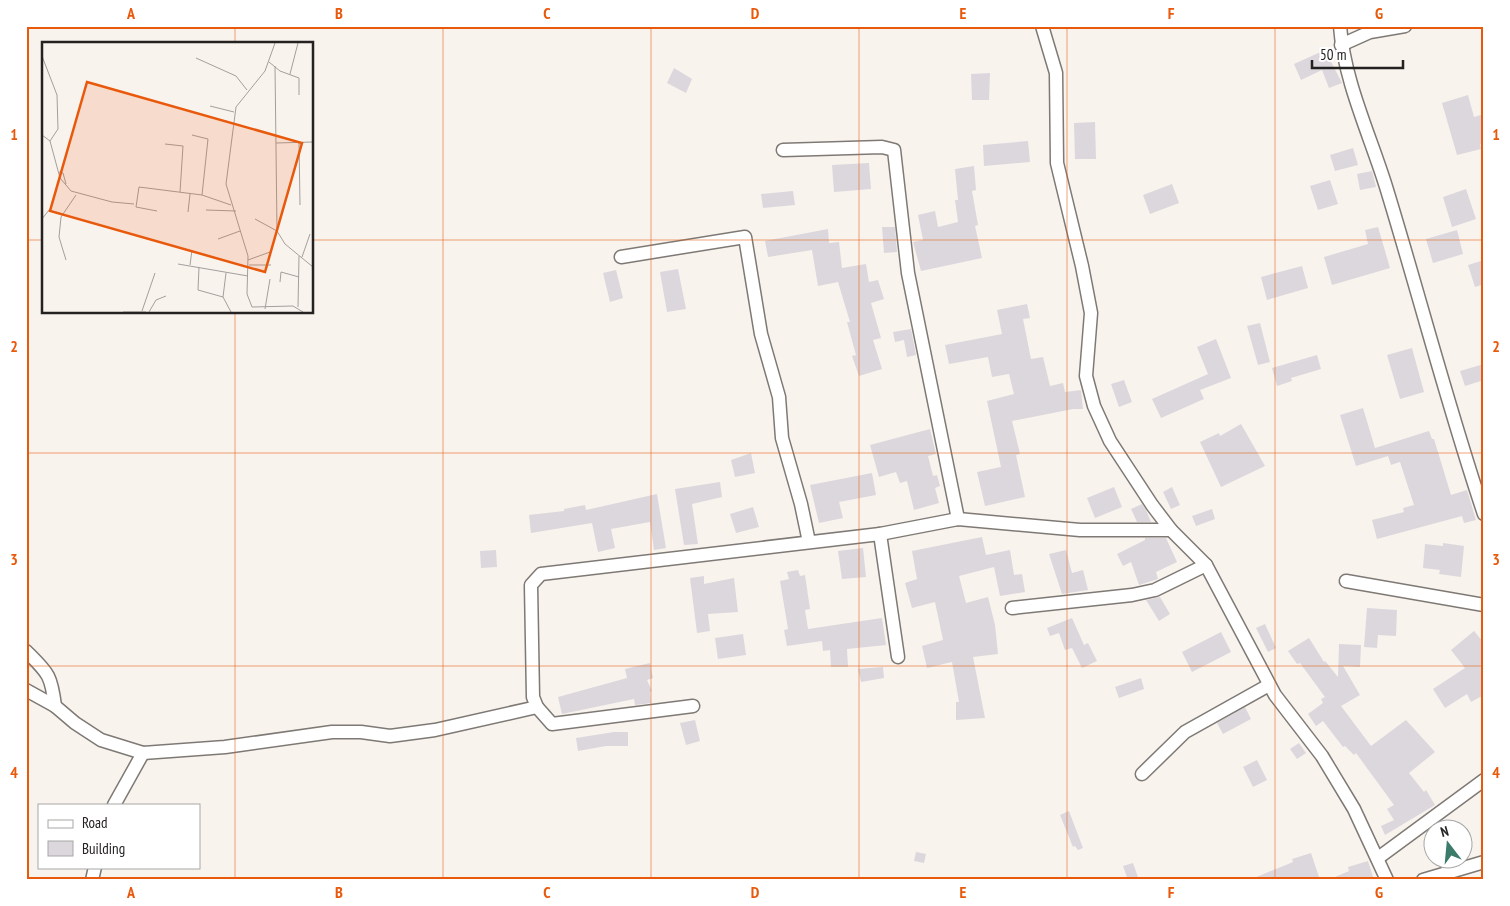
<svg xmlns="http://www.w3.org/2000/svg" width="1510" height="906" font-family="'PT Sans Narrow',sans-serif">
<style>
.building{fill:#dbd7dd}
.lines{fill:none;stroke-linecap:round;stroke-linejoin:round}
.minor-casing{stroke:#7e7974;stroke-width:15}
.minor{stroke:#fff;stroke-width:12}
.grid{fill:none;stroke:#e8590c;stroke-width:1;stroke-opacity:0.55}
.inset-road{fill:none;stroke:#a49f9c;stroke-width:1}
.view{fill:#e8590c;fill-opacity:0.15;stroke:#e8590c;stroke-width:2.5}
.inset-edge{fill:none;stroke:#242220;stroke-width:2.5}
.neatline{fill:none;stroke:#e8590c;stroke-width:2}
.grid-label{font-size:16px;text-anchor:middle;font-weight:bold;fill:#e8590c}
</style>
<rect width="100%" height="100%" fill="#f9f3ee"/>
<g class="building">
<polygon points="1325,50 1342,83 1329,88 1322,70 1301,80 1294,64"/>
<polygon points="674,68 692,79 686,93 667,83"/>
<polygon points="990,73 989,100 972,100 971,74"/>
<polygon points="1468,95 1474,117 1484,114 1484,143 1480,144 1481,149 1457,155 1442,103"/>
<polygon points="1095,122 1096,159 1075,159 1074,123"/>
<polygon points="1028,141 1030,162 984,166 983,145"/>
<polygon points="1353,148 1358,165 1335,171 1330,155"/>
<polygon points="869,163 871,189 834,192 832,165"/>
<polygon points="974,166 976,190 972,191 978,225 975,226 982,258 921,271 913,242 923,240 918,215 935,211 938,227 958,222 955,200 958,200 955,169"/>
<polygon points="1372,171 1376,187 1360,190 1357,174"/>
<polygon points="1330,180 1338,204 1318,210 1310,186"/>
<polygon points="1172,184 1179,203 1150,214 1143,195"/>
<polygon points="1466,189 1476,219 1452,227 1443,197"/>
<polygon points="793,191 795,205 763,208 761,194"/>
<polygon points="882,227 895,227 897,252 884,253"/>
<polygon points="1378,227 1390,268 1332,285 1324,257 1368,244 1365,230"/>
<polygon points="828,229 829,243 839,242 842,268 866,264 869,282 878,280 884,299 871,303 881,338 873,340 882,369 859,376 852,356 856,355 847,322 850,322 838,282 818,286 812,250 768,257 765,241"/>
<polygon points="1457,230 1463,254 1433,263 1426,239"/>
<polygon points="1484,260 1484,284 1475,287 1468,265"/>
<polygon points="1302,266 1308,288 1267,300 1261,277"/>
<polygon points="678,269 686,309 667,312 660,272"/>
<polygon points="616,270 623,298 610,302 603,273"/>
<polygon points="1027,304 1030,318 1023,319 1031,359 1043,357 1050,386 1063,383 1065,392 1081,390 1083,409 1073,409 1012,421 1020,454 1016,455 1025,497 985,506 977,472 1001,467 987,401 1014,394 1009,374 992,377 988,357 949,364 945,345 1002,334 997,310"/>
<polygon points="1260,323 1270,362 1258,365 1247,326"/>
<polygon points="911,329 916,355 907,357 904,340 895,342 893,332"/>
<polygon points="1216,339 1231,378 1200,390 1204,399 1161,418 1152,399 1208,374 1197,347"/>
<polygon points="1412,348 1424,392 1400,399 1387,355"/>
<polygon points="1317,355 1321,369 1291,378 1292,381 1277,386 1272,368"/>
<polygon points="1484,364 1484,380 1465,386 1460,371"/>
<polygon points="1124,380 1132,402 1119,407 1111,384"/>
<polygon points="1363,408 1375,448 1429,431 1432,439 1434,439 1451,495 1467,490 1476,520 1464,523 1462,516 1377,539 1372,520 1404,512 1403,508 1414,505 1400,462 1391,465 1388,456 1356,466 1340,415"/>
<polygon points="1241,424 1265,466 1221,487 1200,442 1219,433 1220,436"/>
<polygon points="930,429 936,454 928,456 933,476 937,475 940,486 935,488 939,503 914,510 907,481 900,483 896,472 879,477 870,445"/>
<polygon points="751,453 755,473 735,477 731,460"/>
<polygon points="872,473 876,495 839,502 843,518 819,523 810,485"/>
<polygon points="720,482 722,497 692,504 698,544 684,545 675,489"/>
<polygon points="1114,487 1122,507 1095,518 1087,498"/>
<polygon points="1172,487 1180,505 1171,509 1163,492"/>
<polygon points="657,494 666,548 654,550 650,522 611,529 615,548 598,552 592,523 531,533 529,515 564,511 564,509 585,505 586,510"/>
<polygon points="1142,504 1146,510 1151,522 1137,522 1131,509"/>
<polygon points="753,507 759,527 736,533 730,514"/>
<polygon points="1212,509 1215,519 1196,526 1192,516"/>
<polygon points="982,537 986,555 1010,550 1014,575 1022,574 1025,592 1000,596 994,567 959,576 966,603 988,597 995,625 998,654 973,657 985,718 956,720 956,702 959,702 952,662 927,668 922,646 943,640 935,602 912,608 905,583 917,579 912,551"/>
<polygon points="1145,538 1166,538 1177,562 1156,572 1158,579 1139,585 1131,562 1123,566 1117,554 1145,540"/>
<polygon points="1443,543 1464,546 1461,577 1439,574 1440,570 1423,568 1425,544 1443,546"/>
<polygon points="863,548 866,577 842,579 838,551"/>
<polygon points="496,550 497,567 481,568 480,551"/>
<polygon points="1066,550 1072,573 1083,570 1088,590 1062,594 1049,554"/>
<polygon points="798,570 800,576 805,575 810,609 805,610 808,629 882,618 886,645 847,649 848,667 831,667 830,650 823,651 822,641 787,646 784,630 788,629 780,581 789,579 787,572"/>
<polygon points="704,576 704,584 734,578 738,612 708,614 710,631 697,633 690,578"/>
<polygon points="1160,597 1170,614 1159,621 1146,600"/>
<polygon points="1367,608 1397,610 1396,636 1378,635 1377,648 1364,647"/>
<polygon points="1072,618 1084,645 1088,643 1097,661 1082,668 1072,648 1065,650 1059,633 1050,636 1047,628"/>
<polygon points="1265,624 1276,648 1268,652 1256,628"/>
<polygon points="1474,631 1484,643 1484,695 1471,702 1467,694 1445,708 1433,689 1465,668 1451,650"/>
<polygon points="1221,632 1231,652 1192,672 1182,652"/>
<polygon points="743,634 746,655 718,659 715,638"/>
<polygon points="1309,638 1324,662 1325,661 1338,677 1339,644 1361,645 1360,667 1343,666 1360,695 1341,706 1371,746 1406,720 1435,752 1409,773 1424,792 1426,790 1435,805 1385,835 1381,826 1394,820 1387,809 1394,805 1356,753 1354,755 1345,746 1343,747 1323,721 1316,726 1308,714 1323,703 1321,699 1325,697 1300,663 1297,664 1288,651"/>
<polygon points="650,663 653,678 647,680 652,691 650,692 651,703 635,705 634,699 562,714 558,697 627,678 625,669"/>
<polygon points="883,667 884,678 861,682 858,669"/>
<polygon points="1141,678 1144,689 1119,698 1115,687"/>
<polygon points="1245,707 1251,719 1223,734 1217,723"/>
<polygon points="695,720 700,741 686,745 680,723"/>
<polygon points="614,732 628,732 628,746 606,746 578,751 576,738"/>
<polygon points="1299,743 1306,753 1297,759 1290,749"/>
<polygon points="1257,760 1267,780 1253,787 1243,767"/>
<polygon points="1069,811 1083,848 1078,850 1075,846 1073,847 1060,815"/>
<polygon points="916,852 926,854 924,863 914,861"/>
<polygon points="1311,853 1320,880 1249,880 1293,862 1292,859"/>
<polygon points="1368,861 1374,880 1328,880 1349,871 1348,867"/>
<polygon points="1133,863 1139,880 1128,880 1123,866"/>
</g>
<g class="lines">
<g class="minor-casing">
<g id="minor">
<polyline points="1042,26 1056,73 1057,163 1082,266 1091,313 1086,376 1094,406 1110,441 1152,505 1171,530 1206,565 1275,695 1322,756 1354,809 1387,880"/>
<path d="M1340,26C1344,82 1371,137 1387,190C1420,298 1448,407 1484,514"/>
<polyline points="1341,45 1370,32 1405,26"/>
<polyline points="783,150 882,147 894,150 908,273 958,519"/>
<polyline points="621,257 745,237 761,334 779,397 782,438 801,504 809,542"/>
<polyline points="880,534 898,657"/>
<polyline points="1346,581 1484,605"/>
<polyline points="1012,608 1132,595 1155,590 1206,565"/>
<path d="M26,651C48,673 51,674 55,706"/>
<polyline points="26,690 55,706 75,723 101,740 143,753 225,747 332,732 361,732 390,736 435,730 537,707"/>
<polyline points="693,706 552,724 537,707 533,697 531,585 541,574 880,534 958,519 1080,530 1171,530"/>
<polyline points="1142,774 1185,732 1269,685"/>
<polyline points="114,805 143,753"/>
<polyline points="1378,858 1484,780"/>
<polyline points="92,880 95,867"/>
<polyline points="1423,880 1484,862"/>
</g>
</g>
<use href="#minor" class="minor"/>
</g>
<path class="grid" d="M235,26V44M443,26V880M651,26V880M859,26V880M1067,26V880M1275,26V880M26,240H44M312,240H1484M235,312V880M26,453H1484M26,666H1484"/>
<g transform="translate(42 42)">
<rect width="271" height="271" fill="#f9f3ee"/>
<path class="inset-road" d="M233,1L223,29L194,65L184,142L206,214L205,252L210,265L251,264L261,270M0,14L15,53L16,87L8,99M154,16L194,34L205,48M227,20L238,29L257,36V53M233,24L235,189L243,202L271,225M248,32L256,1M168,64L192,70M0,93L8,99L18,136L29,149L70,160L92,162M150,93L166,97L160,153M234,101L271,100M257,101L258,163M123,102L141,104L138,150M17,130L21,131L24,142M164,168L194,169M115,169L94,165L97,145L160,153L189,163M146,170L148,152M0,177L7,168L20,172M213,177L235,189M176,197L198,189M260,215L268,192M24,218L17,195L19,175L34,153M206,218L228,210M136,222L206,234M148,223L150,208M207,223H229M157,225L156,248L181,255L189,270M238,240L239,230L257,235M181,255L184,231M256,265L257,214M223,267L228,237M100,269L113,231M81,270H104M107,270L114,258L124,254"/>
<path class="view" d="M45,40L260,101L223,230L8,169Z"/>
<rect width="271" height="271" class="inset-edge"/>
</g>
<rect width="1510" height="906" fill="none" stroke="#ffffff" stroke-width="55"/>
<rect x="38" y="804" width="162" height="65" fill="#ffffff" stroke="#a7a7a6"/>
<rect x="48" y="820" width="25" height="8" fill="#ffffff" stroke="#a7a7a6"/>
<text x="82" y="828" font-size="15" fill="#242220">Road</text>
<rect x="48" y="841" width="25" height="15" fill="#dbd7dd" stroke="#a7a7a6"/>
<text x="82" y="854" font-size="15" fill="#242220">Building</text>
<g transform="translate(1448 844) rotate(344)"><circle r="24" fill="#ffffff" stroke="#a7a7a6"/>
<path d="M0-4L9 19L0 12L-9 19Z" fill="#3b7b69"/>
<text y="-8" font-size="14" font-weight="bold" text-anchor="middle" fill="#242220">N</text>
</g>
<path d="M1312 60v8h91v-8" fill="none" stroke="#242220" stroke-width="2.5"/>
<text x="1320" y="60" font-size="15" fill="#242220" stroke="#ffffff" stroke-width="4" paint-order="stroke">50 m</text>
<rect x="28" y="28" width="1454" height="850" class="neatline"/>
<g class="grid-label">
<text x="131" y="19">A</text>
<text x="339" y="19">B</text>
<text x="547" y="19">C</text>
<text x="755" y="19">D</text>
<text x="963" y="19">E</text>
<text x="1171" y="19">F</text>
<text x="1379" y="19">G</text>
<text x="14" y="140">1</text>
<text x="1496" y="140">1</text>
<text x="14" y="352">2</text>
<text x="1496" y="352">2</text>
<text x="14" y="565">3</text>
<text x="1496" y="565">3</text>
<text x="14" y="778">4</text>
<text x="1496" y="778">4</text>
<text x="131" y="898">A</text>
<text x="339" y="898">B</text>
<text x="547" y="898">C</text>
<text x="755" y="898">D</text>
<text x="963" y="898">E</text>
<text x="1171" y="898">F</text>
<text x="1379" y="898">G</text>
</g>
</svg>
